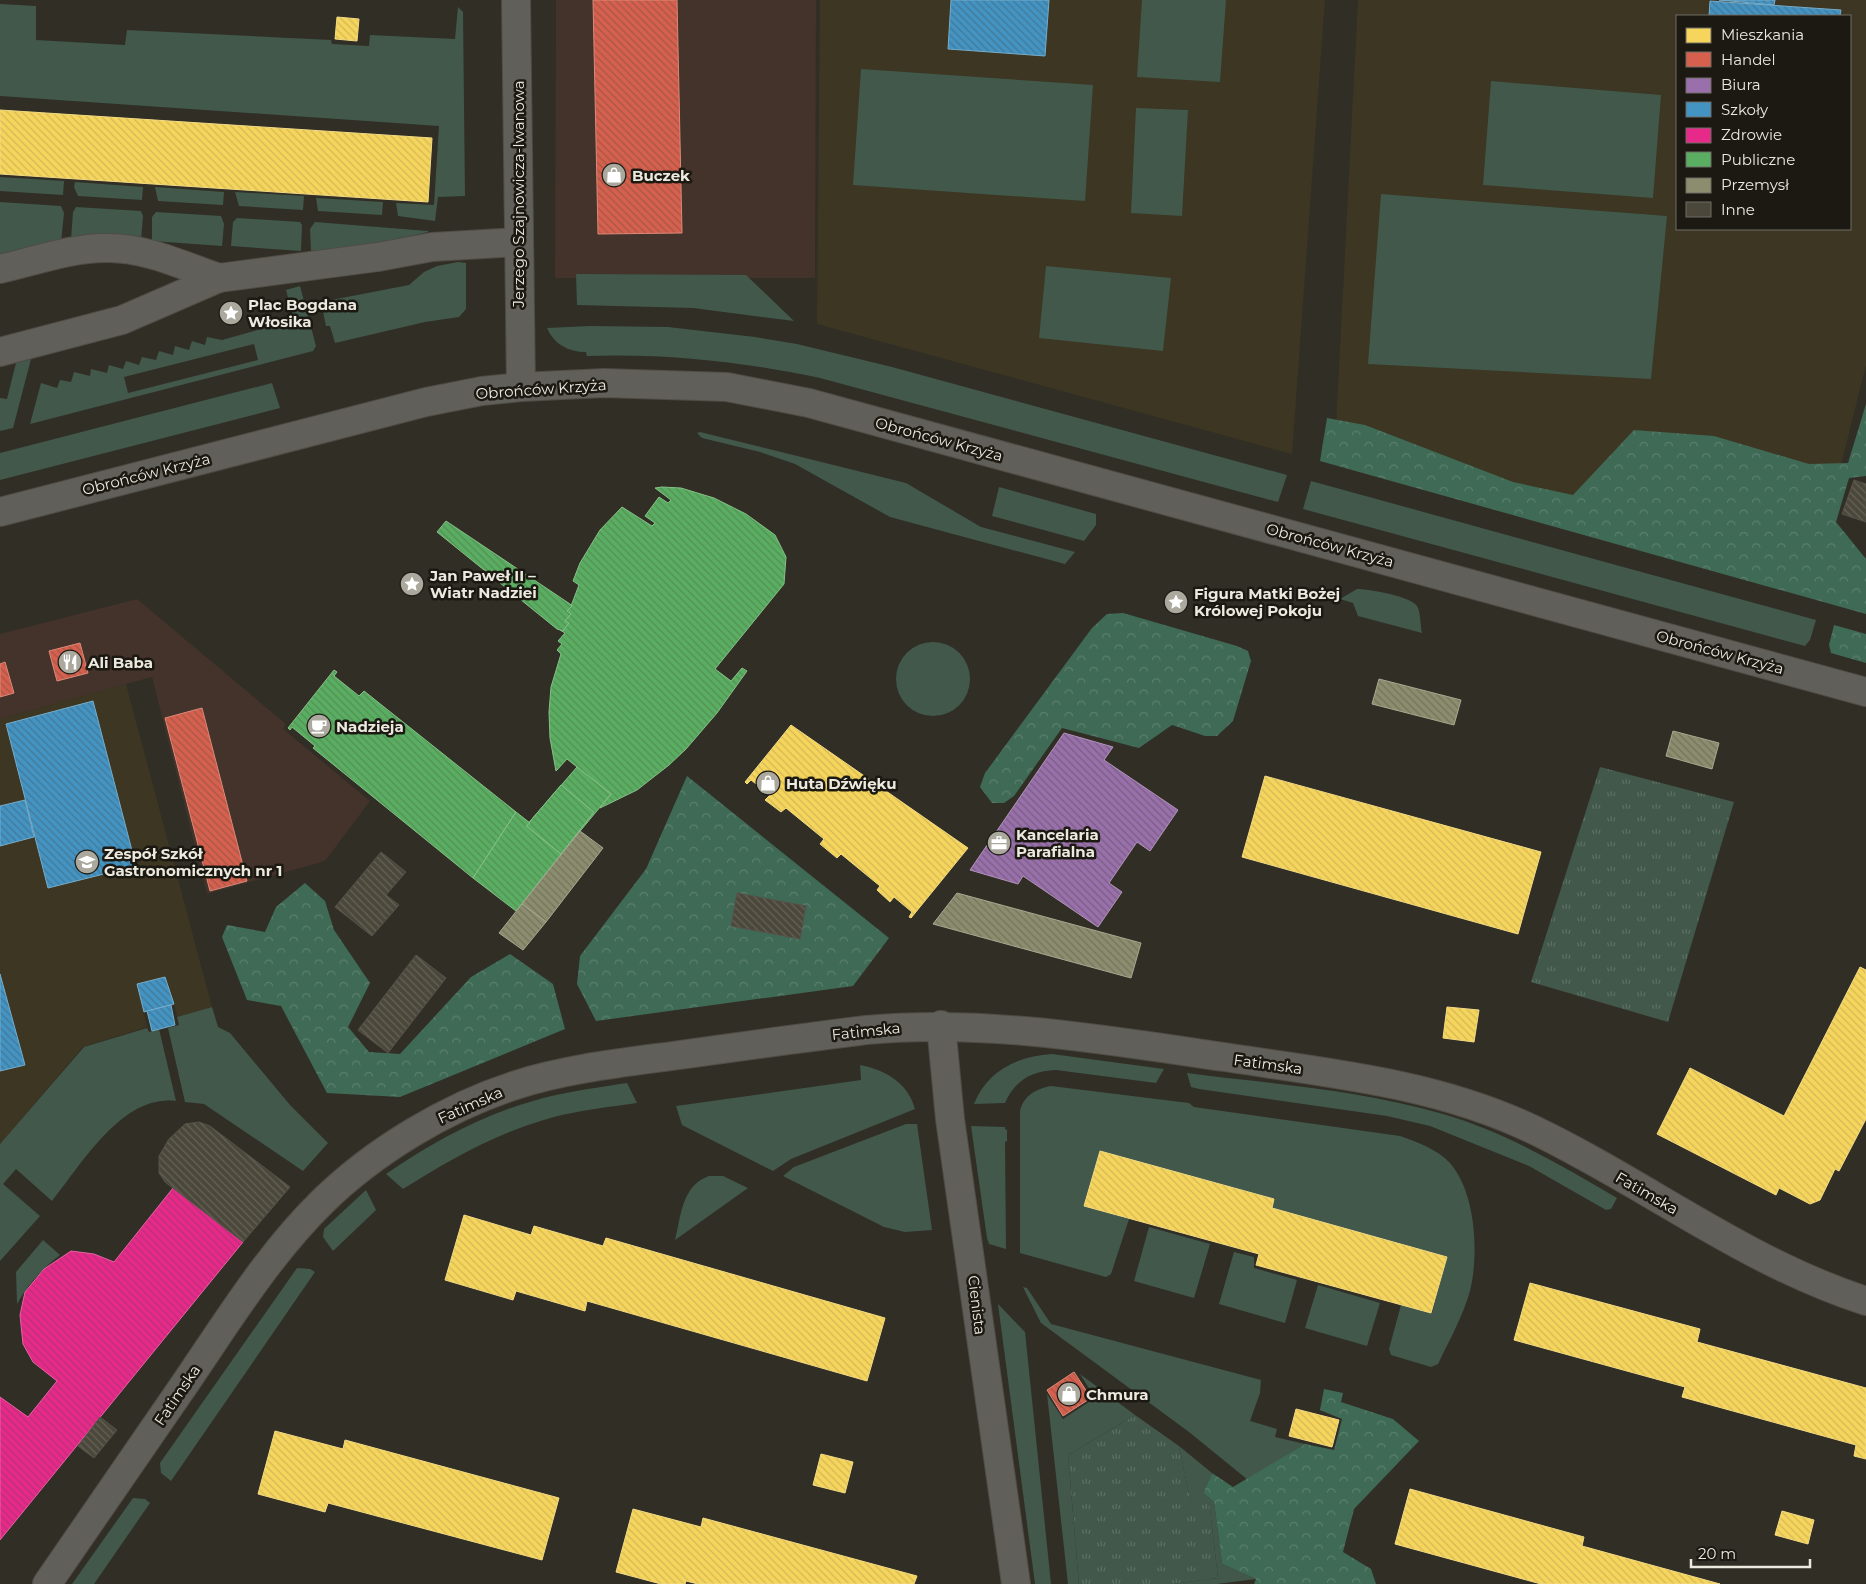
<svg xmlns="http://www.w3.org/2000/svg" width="1866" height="1584" font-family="Montserrat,sans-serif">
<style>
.commercial{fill:#43332b}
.built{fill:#3c3622;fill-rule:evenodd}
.green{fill:#41584b;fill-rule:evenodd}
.forest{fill:url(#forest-crowns)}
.park{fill:url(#park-tufts)}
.homes{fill:url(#homes-back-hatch);stroke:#f3db83}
.shops{fill:url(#shops-back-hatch);stroke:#dd8979}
.offices{fill:url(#offices-back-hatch);stroke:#b294bb}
.schools{fill:url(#schools-back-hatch);stroke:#76adcb}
.health{fill:url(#health-back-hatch);stroke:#e863a4}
.public{fill:url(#public-back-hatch);stroke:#86c087}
.industry{fill:url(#industry-back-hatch);stroke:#a9a890}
.building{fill:url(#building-back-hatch);stroke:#55524b}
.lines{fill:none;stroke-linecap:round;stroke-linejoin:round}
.street-casing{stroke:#4f4c45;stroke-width:30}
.secondary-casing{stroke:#4f4c45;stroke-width:30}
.street{stroke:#615f59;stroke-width:28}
.secondary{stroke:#615f59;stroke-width:28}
.labels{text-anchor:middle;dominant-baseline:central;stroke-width:5;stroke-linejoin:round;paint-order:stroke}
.poi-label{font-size:15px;font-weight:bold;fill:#ece9df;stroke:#1b1912;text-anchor:start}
.street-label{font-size:15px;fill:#ece9df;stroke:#1b1912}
</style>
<defs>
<pattern id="forest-crowns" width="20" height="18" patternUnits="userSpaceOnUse" patternTransform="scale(1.25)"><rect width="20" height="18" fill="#3f6a56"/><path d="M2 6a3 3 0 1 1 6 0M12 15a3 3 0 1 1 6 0" fill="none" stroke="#5b7f6e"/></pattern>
<pattern id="park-tufts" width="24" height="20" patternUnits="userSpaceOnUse" patternTransform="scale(1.25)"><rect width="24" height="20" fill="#41584b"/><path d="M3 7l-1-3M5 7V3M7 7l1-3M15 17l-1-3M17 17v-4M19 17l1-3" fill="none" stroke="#5d7064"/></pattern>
<pattern id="homes-back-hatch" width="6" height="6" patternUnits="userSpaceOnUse" patternTransform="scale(1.25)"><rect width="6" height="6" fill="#f6d55c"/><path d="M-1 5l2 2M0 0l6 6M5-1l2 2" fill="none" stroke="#d3b857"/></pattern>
<pattern id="shops-back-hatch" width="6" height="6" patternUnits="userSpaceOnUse" patternTransform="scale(1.25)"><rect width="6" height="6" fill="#d6604d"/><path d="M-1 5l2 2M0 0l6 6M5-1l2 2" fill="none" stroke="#a4574a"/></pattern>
<pattern id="offices-back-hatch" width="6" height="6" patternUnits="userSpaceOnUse" patternTransform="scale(1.25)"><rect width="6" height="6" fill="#9970ab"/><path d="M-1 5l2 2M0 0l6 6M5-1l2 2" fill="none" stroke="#785f81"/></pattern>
<pattern id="schools-back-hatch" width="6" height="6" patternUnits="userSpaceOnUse" patternTransform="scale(1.25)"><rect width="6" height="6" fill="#4393c3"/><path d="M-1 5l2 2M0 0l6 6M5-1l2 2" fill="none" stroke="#447896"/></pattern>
<pattern id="health-back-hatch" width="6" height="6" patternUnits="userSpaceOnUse" patternTransform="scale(1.25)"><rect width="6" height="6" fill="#e7298a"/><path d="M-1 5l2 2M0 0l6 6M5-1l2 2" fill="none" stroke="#b73275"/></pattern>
<pattern id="public-back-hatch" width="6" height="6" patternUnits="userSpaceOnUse" patternTransform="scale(1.25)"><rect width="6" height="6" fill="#5aae61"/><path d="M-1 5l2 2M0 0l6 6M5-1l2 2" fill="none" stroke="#548f58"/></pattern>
<pattern id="industry-back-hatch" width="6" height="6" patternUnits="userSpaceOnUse" patternTransform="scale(1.25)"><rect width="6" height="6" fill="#8c8c6e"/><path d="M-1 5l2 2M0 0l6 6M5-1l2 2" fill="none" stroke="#74745f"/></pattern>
<pattern id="building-back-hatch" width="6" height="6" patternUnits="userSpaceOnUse" patternTransform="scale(1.25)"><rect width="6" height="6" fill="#4b473b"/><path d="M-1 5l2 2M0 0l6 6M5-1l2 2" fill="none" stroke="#656257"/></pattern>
</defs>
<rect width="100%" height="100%" fill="#312e26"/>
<g class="commercial">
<polygon points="556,0 816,0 815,278 555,278"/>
<polygon points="137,599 286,724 283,729 370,801 325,861 207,894 152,677 0,719 0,634"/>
</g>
<g class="built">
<polygon points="820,0 1325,0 1292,454 817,324"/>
<path d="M1358,0H1866V365L1808,597L1334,465ZM1677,16H1850V229H1677Z"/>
<polygon points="126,684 212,1007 177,1017 174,1004 144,1012 147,1027 83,1047 0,1144 0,719"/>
</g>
<g class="green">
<polygon points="1142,0 1226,0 1220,82 1137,77"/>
<polygon points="0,4 36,6 36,40 125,45 127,30 331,40 332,44 369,46 370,35 455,39 458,7 463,12 465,196 438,197 435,221 398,216 396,203 434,205 439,126 0,96"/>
<polygon points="861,69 1093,85 1085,201 853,185"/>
<polygon points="1491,81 1661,95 1653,198 1483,185"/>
<polygon points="1136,108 1188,110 1182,216 1131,213"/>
<polygon points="0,177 64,181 63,195 0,191"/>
<polygon points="75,182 143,187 142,200 78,196 74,187"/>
<polygon points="155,187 224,192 223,205 158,201"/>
<polygon points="235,192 304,196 303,210 239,206"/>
<polygon points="1381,194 1667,216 1651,379 1368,364"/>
<polygon points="316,198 383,202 382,215 318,211"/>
<polygon points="0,202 61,206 64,213 61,242 0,257"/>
<polygon points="76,207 141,211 143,216 141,240 71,240 73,212"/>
<polygon points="156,212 221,216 224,224 222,246 152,241 152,217"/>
<polygon points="237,218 300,222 302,225 301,251 231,246 233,222"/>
<polygon points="315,222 428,231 428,232 357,249 311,251 310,229"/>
<polygon points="458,262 466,263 466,309 459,317 425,322 335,343 330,326 326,326 321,302 409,285 424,272 437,266"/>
<polygon points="1046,266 1171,278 1163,351 1039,338"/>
<polygon points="576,274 746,275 794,321 693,308 577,305"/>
<path d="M300,286L316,346L313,351L30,424L41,383L57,388L60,380L71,382L74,372L90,376L91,369L107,373L109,365L123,369L126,361L139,365L142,357L156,360L159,351L173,355L175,346L189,350L192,341L205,345L207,337L222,340L294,320L286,290ZM254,344L258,360L128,393L124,377Z"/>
<path d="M590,326L668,327L755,337L797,344L892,367L1287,475L1278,502L820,378C744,362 666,353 587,356L586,352C568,352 554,344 547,328Z"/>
<polygon points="31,359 13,428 0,431 0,398 7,399 16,363"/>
<polygon points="272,383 280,408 0,480 0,453"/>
<polygon points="700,432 906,483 981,527 1075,552 1065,564 890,517 795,464 760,452 702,438 697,433"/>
<polygon points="1311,481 1816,620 1810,640 1805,646 1303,509"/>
<polygon points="999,487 1096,514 1096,525 1084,541 992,516"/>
<path d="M1357,589C1368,589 1411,596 1417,606C1421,613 1420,625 1422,633L1358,616L1353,603L1340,599Z"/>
<circle cx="933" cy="679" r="37"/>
<polygon points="212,1007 218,1027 230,1033 290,1105 328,1143 303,1171 204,1104 185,1102 168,1028 179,1025 177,1017"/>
<path d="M147,1028L149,1032L159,1029L176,1101C122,1094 82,1164 52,1201L16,1169L3,1184L40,1216L0,1261V1144L84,1047Z"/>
<path d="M1052,1054L1164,1069L1156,1083L1056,1070C1032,1071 1015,1080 1005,1103L974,1104C987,1071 1017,1056 1052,1054Z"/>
<path d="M860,1065C886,1070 908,1083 915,1109L791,1159L773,1171L682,1125L676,1106L861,1080Z"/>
<path d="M1187,1073C1272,1084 1360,1090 1443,1114C1505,1132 1561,1165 1617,1198L1611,1209L1606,1210L1529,1166L1430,1126L1387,1116L1199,1089L1191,1087Z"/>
<path d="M627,1083L637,1103C609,1107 581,1110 554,1117C498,1132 451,1159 403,1189L386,1174C431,1143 480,1116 533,1101C563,1092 595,1088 627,1083Z"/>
<path d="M1051,1086L1189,1103L1194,1107L1400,1136C1417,1142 1437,1149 1450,1163C1476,1193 1479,1254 1470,1291C1463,1316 1449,1341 1438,1364L1431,1367L1391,1355L1389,1349L1401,1305L1432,1313L1447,1257L1272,1208L1274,1199L1100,1151L1085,1206L1129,1219L1111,1274L1106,1277L1020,1253V1111C1024,1095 1036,1089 1051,1086Z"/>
<polygon points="906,1124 917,1124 932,1230 905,1232 884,1227 783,1176 794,1167"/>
<polygon points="971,1126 1005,1127 1005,1129 1007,1130 1007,1141 1005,1142 1006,1249 989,1244 987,1238"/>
<path d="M709,1176H723L748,1188L675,1240C681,1216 682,1185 709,1176Z"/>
<polygon points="366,1190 376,1210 333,1251 323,1237 324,1229"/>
<polygon points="1149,1227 1210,1244 1194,1298 1134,1281"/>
<path d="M43,1240L60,1255C42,1269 28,1284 17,1304L16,1272Z"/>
<polygon points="1234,1252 1254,1257 1254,1268 1297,1280 1285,1323 1219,1304"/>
<polygon points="297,1268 310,1269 315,1272 171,1481 161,1473 160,1463"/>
<polygon points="1318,1285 1380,1303 1367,1346 1305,1328"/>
<polygon points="1023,1287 1027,1288 1051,1324 1261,1380 1260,1393 1250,1421 1277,1429 1275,1437 1305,1444 1248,1480 1189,1432 1041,1323"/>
<polygon points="998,1304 1025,1332 1051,1584 1035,1584"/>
<polygon points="1080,1374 1135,1415 1068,1455 1079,1584 1068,1584 1047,1394 1063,1419 1095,1398"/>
<polygon points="1179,1446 1212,1473 1203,1493 1214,1502 1222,1564 1256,1579 1217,1584 1172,1584 1218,1578 1209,1502 1191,1504"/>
<polygon points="133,1498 145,1499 150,1503 94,1584 72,1584"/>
</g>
<g class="forest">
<polygon points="1866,404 1866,476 1849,478 1836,522 1866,559 1866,614 1320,461 1327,418 1365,425 1513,482 1573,495 1634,430 1714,436 1809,464 1848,463"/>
<polygon points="1123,613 1237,646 1248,651 1251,661 1233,721 1217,736 1205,736 1172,725 1139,748 1062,728 1014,796 1004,803 992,803 980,787 985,773 1092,628 1107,614"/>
<polygon points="1834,625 1866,634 1866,663 1831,653 1829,645"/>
<polygon points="687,776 889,938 853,986 596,1021 577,984 580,956 646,869"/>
<polygon points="305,883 325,901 334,930 370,983 348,1027 369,1052 400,1054 471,977 510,954 553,984 565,1029 400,1097 327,1093 281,1006 247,1000 222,937 227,925 265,932 276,907"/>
<polygon points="1324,1389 1343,1393 1341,1402 1393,1419 1419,1441 1354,1509 1343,1552 1371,1569 1376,1584 1254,1584 1256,1579 1222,1564 1214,1502 1203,1493 1212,1473 1233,1487 1305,1444 1334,1450 1342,1419 1320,1410"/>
</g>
<g class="park">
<polygon points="1600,767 1734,802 1668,1022 1531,982"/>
<polygon points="1135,1415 1179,1446 1191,1503 1209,1501 1218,1578 1172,1584 1079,1584 1068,1455"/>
</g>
<g class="homes">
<polygon points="337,17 359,19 357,41 335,39"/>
<polygon points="0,110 432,138 428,202 0,174"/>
<polygon points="791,725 968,848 911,918 909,917 912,912 894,897 890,902 877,890 880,886 841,854 837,858 820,844 824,839 786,808 781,812 765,800 770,795 751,780 747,784 745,782"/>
<polygon points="1265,776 1541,852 1518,934 1242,857"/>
<polygon points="1860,967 1866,970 1866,1119 1839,1171 1835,1169 1820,1200 1810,1204 1779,1188 1776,1195 1657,1134 1690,1068 1784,1116"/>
<polygon points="1447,1007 1479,1010 1474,1042 1443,1038"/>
<polygon points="1100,1151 1274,1199 1272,1208 1447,1257 1431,1313 1256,1265 1259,1254 1084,1206"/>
<polygon points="464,1215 531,1235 534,1226 603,1246 606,1238 885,1318 867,1381 587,1301 585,1311 516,1291 513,1300 445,1280"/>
<polygon points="1530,1283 1700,1329 1697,1342 1866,1388 1866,1459 1854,1456 1856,1445 1682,1397 1685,1387 1514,1340"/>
<polygon points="1296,1409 1339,1420 1332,1447 1289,1436"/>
<polygon points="275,1431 343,1449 345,1440 559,1498 542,1560 328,1503 325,1512 258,1494"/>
<polygon points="821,1454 853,1462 845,1493 813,1485"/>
<polygon points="1410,1489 1584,1537 1582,1546 1720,1584 1541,1584 1395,1544"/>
<polygon points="633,1509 701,1527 703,1518 917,1576 914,1584 698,1584 686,1581 685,1584 661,1584 616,1572"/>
<polygon points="1782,1511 1814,1520 1808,1544 1775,1535"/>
</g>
<g class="shops">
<polygon points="593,0 677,0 682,233 598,234"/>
<polygon points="80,643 88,673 57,681 49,651"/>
<polygon points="5,662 14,693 0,697 0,664"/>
<polygon points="202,708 247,881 210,891 165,718"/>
<polygon points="1074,1372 1091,1398 1063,1416 1047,1390"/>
</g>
<polygon class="offices" points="1064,733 1113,747 1104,760 1178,810 1150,851 1137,842 1109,883 1122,892 1098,927 1023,876 1018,884 970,870"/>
<g class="schools">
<polygon points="951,0 1049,0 1045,56 948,49"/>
<polygon points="1719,0 1775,0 1774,5"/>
<polygon points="1710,1 1841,10 1840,16 1709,16"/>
<polygon points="93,701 136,866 48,888 6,724"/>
<polygon points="25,800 34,837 0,846 0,806"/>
<polygon points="0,974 25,1065 0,1071"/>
<polygon points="165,977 174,1004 144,1012 137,984"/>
<polygon points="171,1005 175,1025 152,1031 147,1011"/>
</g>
<polygon class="health" points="173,1188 243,1242 0,1540 0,1397 28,1417 57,1381 33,1362 23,1344 20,1315 25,1292 44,1269 71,1251 94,1254 114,1262"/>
<g class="public">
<polygon points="662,487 681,488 714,498 746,514 775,535 786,557 784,584 715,669 731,681 742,668 747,671 717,713 686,749 669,765 637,790 600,808 611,794 567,759 556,771 550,738 549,712 551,687 561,654 557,650 562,644 558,641 565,633 560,630 567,623 563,621 569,614 565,611 571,606 579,585 573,581 580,563 600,530 622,507 652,526 655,523 645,516 659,497 668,503 671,500 655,488"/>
<polygon points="446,521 570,604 572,606 567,611 571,614 565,621 569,623 563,631 557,629 437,532"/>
<polygon points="334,670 337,672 334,676 359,696 364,691 516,812 473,878 313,748 315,746 292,727 290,730 288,728"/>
<polygon points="577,767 611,794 561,854 526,826"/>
<polygon points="561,785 594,812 561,854 526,826"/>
<polygon points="516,812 530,823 526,826 561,854 516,911 473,878"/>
</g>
<g class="industry">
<polygon points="1379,679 1461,700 1454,725 1372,704"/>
<polygon points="1673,731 1719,743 1712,769 1666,756"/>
<polygon points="580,831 603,848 546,922 522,904"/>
<polygon points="957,893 1141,943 1131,978 933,924"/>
<polygon points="522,904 546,922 523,950 499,933"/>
</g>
<g class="building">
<polygon points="1854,480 1866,484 1866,522 1842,514"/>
<polygon points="381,852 406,872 386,895 399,905 372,936 335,907"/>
<polygon points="737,893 806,906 800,939 731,926"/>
<polygon points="416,955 446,978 388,1053 358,1030"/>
<polygon points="199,1122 210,1126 290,1187 243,1242 165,1182 159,1173 159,1156 169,1139 185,1124"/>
<polygon points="100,1417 117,1430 94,1458 78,1446"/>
</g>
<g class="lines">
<g class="street-casing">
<g id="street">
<polyline points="516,0 521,387"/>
<path d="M0,269C35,261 73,247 109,248C146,248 184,266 219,278"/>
<polyline points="0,352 122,320 219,278 378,257 432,247 519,242"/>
<polyline points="941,1025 950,1119 1016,1584"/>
<path d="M47,1584C92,1519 137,1453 182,1388C226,1324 267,1256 322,1202C374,1151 447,1107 516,1085C566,1069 620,1063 672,1056C736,1047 801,1038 866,1030C986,1019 1106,1040 1224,1057C1329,1073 1435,1083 1532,1129C1645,1183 1745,1262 1866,1301"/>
</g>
</g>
<g class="secondary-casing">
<polyline id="secondary" points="0,512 426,402 482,391 521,387 604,383 727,387 809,403 1866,692"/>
</g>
<use href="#street" class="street"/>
<use href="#secondary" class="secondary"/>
</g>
<defs>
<g id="shop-disc" transform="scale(1.25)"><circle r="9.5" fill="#aba89e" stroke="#1b1912"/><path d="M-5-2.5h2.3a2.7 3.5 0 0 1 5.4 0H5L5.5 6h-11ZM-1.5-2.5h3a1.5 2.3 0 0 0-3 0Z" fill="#fff"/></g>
<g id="sight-disc" transform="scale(1.25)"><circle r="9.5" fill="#aba89e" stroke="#1b1912"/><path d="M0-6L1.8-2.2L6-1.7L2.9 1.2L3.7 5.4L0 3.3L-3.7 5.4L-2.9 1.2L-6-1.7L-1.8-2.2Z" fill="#fff"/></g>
<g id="restaurant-disc" transform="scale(1.25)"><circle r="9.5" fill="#aba89e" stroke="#1b1912"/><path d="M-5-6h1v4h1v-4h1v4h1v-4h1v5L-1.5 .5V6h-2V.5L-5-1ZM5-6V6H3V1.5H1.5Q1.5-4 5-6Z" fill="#fff"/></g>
<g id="cafe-disc" transform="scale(1.25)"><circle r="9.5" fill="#aba89e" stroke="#1b1912"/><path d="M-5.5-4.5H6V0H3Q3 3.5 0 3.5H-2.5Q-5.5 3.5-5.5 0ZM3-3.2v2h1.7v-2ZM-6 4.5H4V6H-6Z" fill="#fff"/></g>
<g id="office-disc" transform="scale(1.25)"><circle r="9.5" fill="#aba89e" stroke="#1b1912"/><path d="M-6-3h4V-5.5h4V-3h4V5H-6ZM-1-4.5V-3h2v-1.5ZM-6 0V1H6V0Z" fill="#fff"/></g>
<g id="school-disc" transform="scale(1.25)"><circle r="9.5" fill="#aba89e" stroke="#1b1912"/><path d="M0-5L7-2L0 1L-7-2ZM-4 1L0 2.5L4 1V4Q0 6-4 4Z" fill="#fff"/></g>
</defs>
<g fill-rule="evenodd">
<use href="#shop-disc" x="614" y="175"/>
<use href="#sight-disc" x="231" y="313"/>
<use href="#sight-disc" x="412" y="584"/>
<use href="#sight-disc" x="1176" y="602"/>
<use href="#restaurant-disc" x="70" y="662"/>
<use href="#cafe-disc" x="319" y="726"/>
<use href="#shop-disc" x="768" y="783"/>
<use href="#office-disc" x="999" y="843"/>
<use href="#school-disc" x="87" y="862"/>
<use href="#shop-disc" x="1069" y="1394"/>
</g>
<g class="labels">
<g class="poi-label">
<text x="632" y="175">Buczek</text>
<text x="248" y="304">Plac Bogdana<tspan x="248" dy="17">Włosika</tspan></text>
<text x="430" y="575">Jan Paweł II –<tspan x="430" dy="17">Wiatr Nadziei</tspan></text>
<text x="1194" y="593">Figura Matki Bożej<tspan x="1194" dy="17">Królowej Pokoju</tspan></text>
<text x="88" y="662">Ali Baba</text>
<text x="336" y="726">Nadzieja</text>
<text x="786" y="783">Huta Dźwięku</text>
<text x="1016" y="834">Kancelaria<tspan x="1016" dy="17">Parafialna</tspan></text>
<text x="104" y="853">Zespół Szkół<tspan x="104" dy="17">Gastronomicznych nr 1</tspan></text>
<text x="1086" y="1394">Chmura</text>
</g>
<g class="street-label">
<text transform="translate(518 194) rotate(-90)">Jerzego Szajnowicza-Iwanowa</text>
<text transform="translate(541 389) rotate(-4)">Obrońców Krzyża</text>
<text transform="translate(939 439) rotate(15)">Obrońców Krzyża</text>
<text transform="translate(146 474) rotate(-14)">Obrońców Krzyża</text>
<text transform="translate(1330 545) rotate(15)">Obrońców Krzyża</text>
<text transform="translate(1720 652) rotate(15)">Obrońców Krzyża</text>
<text transform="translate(866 1031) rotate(-6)">Fatimska</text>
<text transform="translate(1268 1064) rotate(8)">Fatimska</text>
<text transform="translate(470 1105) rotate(-24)">Fatimska</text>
<text transform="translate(1647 1193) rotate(30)">Fatimska</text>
<text transform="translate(977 1305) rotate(83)">Cienista</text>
<text transform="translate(177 1395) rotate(-56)">Fatimska</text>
</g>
</g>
<rect x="1676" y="15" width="175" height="215" fill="#1b1912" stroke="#6f6c64"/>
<rect x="1686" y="28" width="25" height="15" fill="#f6d55c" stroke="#6f6c64"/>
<text x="1721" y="40" font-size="15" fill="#ece9df">Mieszkania</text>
<rect x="1686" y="52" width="25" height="15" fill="#d6604d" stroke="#6f6c64"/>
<text x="1721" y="65" font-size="15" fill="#ece9df">Handel</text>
<rect x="1686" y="78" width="25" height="15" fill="#9970ab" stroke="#6f6c64"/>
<text x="1721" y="90" font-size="15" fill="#ece9df">Biura</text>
<rect x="1686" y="102" width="25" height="15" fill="#4393c3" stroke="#6f6c64"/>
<text x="1721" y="115" font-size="15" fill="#ece9df">Szkoły</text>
<rect x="1686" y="128" width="25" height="15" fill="#e7298a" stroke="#6f6c64"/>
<text x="1721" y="140" font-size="15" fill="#ece9df">Zdrowie</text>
<rect x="1686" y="152" width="25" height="15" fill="#5aae61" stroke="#6f6c64"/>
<text x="1721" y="165" font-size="15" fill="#ece9df">Publiczne</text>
<rect x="1686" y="178" width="25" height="15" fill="#8c8c6e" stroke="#6f6c64"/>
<text x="1721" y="190" font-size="15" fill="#ece9df">Przemysł</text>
<rect x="1686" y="202" width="25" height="15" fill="#4b473b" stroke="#6f6c64"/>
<text x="1721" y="215" font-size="15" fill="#ece9df">Inne</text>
<path d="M1691 1559v8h119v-8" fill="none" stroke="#ece9df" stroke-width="2.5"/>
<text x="1698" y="1559" font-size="15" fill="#ece9df" stroke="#1b1912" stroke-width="4" paint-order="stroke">20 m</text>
</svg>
